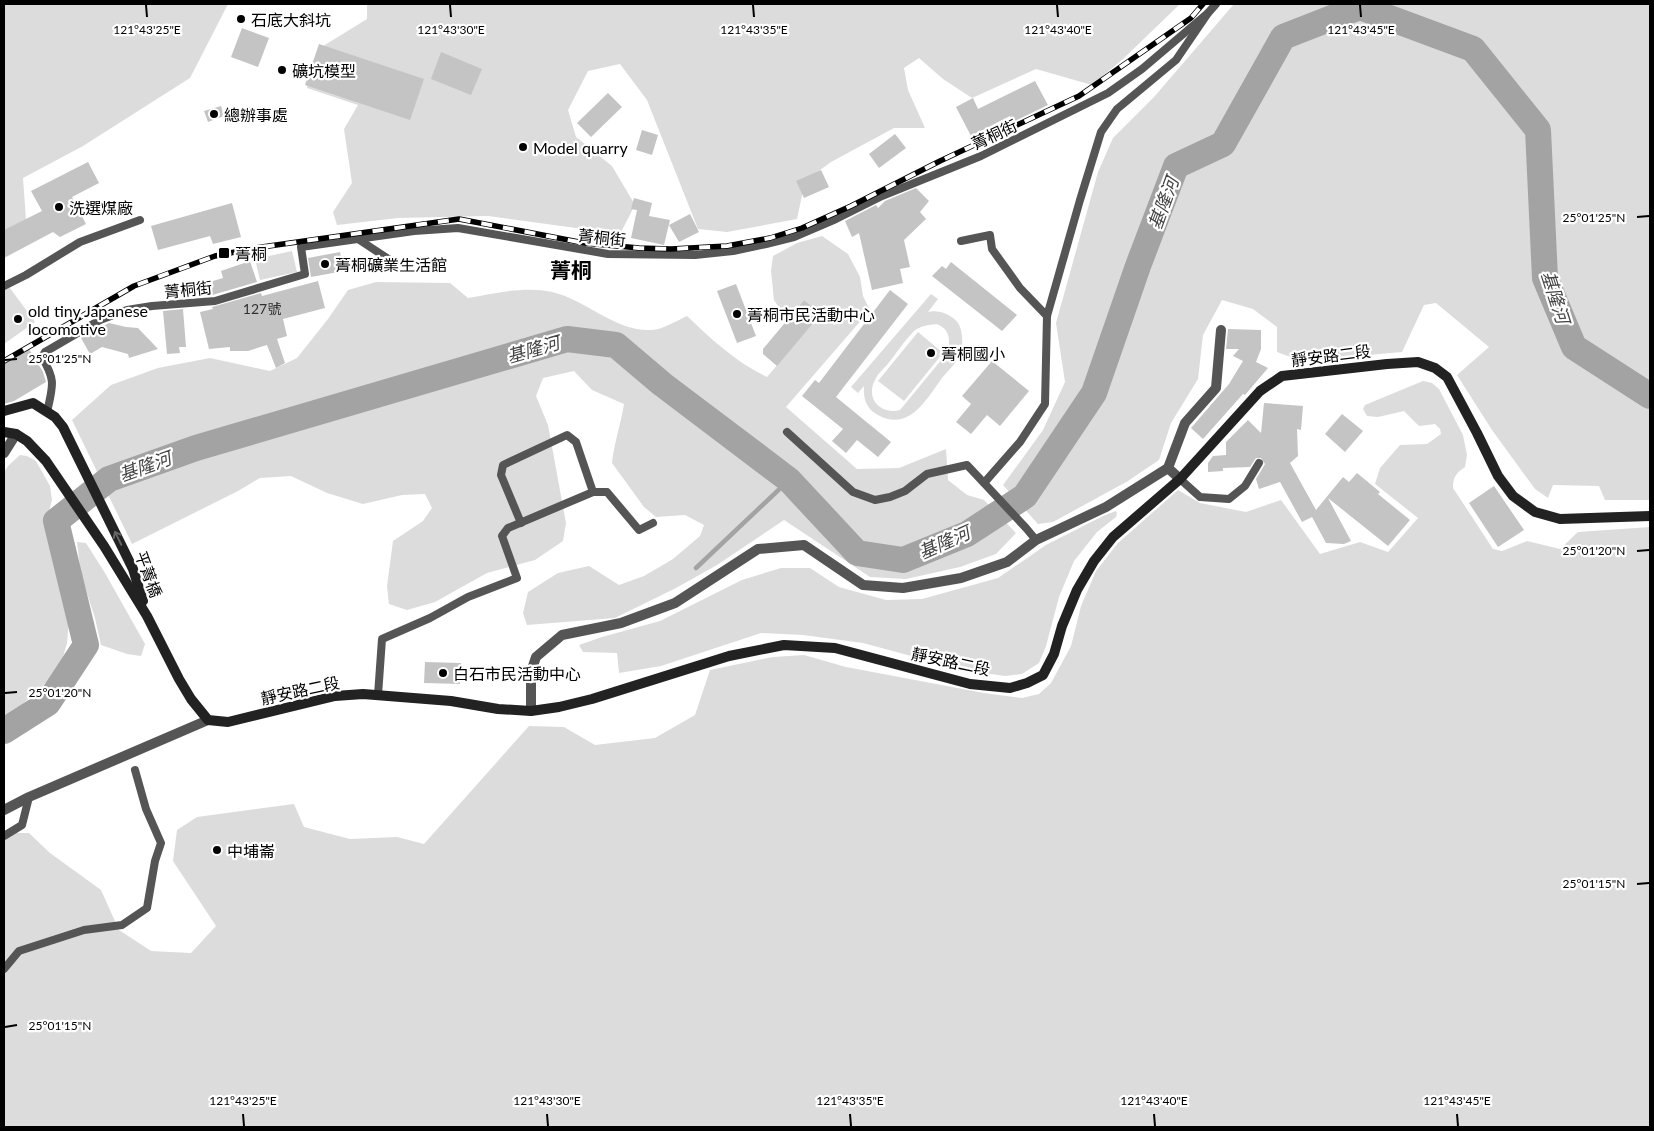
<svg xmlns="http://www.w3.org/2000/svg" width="1654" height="1131" font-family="Lato,'Noto Sans TC',sans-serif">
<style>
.green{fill:#dcdcdc;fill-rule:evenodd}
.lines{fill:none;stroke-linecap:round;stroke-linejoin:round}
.stream{stroke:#a3a3a3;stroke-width:4.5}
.river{stroke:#a3a3a3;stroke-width:26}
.building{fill:#c4c4c4}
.service{stroke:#555;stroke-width:8}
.minor{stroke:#555;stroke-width:10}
.secondary{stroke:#222;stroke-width:10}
.rail-casing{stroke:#000;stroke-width:5.5}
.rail{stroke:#fff;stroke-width:4;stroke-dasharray:11;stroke-linecap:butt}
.oneway{stroke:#646464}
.ticks{fill:none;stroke:#000;stroke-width:2}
.poi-dot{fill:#000;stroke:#fff;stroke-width:2}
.labels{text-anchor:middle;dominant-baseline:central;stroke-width:4.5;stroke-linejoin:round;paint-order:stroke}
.number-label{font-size:14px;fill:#313131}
.poi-label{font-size:16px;fill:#000;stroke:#fff;text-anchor:start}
.street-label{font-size:16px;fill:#000;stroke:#fff}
.water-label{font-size:18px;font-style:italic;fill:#444;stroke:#fff}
.district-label{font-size:21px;font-weight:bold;fill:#000;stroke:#fff}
.ticks-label{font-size:12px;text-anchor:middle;fill:#000;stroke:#fff;stroke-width:4.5;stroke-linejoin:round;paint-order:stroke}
</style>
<rect width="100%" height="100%" fill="#fff"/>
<g class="green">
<polygon points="4,4 228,4 190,78 83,146 23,178 26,220 4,237"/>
<polygon points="367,4 1180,4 1123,59 1092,85 1036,69 972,98 943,79 919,58 904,68 908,90 925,128 894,128 831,162 805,181 797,219 727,232 698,229 647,100 620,64 588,71 568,110 576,137 612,166 635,205 620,234 488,216 398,218 337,225 333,212 352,183 344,129 358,105 307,88 320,48 367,19"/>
<polygon points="1234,4 1650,4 1650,500 1605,500 1599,486 1553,485 1548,498 1535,489 1492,430 1457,375 1489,347 1436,303 1424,305 1402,352 1301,361 1277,352 1277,327 1253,309 1222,300 1203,335 1198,379 1171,423 1159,460 1128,481 1053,522 1038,524 1003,485 1043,430 1065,382 1056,323 1098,172 1113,138 1154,97"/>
<path d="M822,236L848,254L860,277L863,296L870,310L786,407L857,469L899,468L946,449L948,480L967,495L984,500L1016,533L996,554L960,567L906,579L870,577L784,520L717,565L676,588L615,618L527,625L523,613L528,592L558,573L589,566L619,585L644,576L673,559L700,536L704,525L685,515L656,517L644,507L612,463C614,443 621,424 624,404L592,390L574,371L543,378L536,396L548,425L566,523L563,541L535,560L487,573L435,602L407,610L389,604L387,586L393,541L423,521L432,508L425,494L402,495L363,504L327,493L291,476L260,478L238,491L132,544L72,420L111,385L158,368L210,358L270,371L297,358L328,319L348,290L376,282L450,283L468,298C495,293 525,286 552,292C587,300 615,332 652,330C661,330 678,320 687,316C711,339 737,363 767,377L821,314L804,300L787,320L774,300L771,271L773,256L797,243Z"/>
<polygon points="292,251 297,272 260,280 255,259"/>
<polygon points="4,280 35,322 4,344"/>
<path d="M931,294L938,299L928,312C937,309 952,314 958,323C963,330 963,346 961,353C959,360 947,372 942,378C926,400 909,432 878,415C866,409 863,398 864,386L858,393L851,387ZM936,324C950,328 951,341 947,353L900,410C881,415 865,399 875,380C877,375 883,369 887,365C896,354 904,341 914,331C920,326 929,325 936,324Z"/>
<polygon points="918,332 943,353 904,401 878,381"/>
<path d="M1423,381L1432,383L1439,389L1463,435L1467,455L1465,467C1456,473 1453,477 1453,488L1493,549L1502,551L1527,541L1560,549L1578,532L1650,527V1127H4V833H29L50,853L101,890L119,930L151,951L191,953L216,926L173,861L177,830L197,817L294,804L304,827L350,839L397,837L424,844L529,726L564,727L595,745L655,738L695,715L710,670L773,657L804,655L846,667L984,693L1022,698L1039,694L1051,683L1071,646L1081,606L1096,571L1118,543L1178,490L1200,503L1246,512L1281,500L1320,554L1360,542L1388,552L1418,518L1375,484L1380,468L1400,445L1427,444L1441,434L1440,429L1435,424L1419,426L1404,411L1378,417L1367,416L1363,409L1365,405Z"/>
<polygon points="20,455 27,456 36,461 50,486 52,500 45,526 60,561 70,607 67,643 63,657 47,682 15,711 4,718 4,472 8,466"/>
<polygon points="1116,511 1117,513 1116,517 1097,532 1074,561 1059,597 1046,646 1039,663 1022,674 1005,676 963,670 863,643 803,635 761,633 661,666 619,673 617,653 583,652 579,645 602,637 660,621 742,580 781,568 810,568 839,587 886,600 922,599 998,578 1046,545 1103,516"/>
<polygon points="77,542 86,543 105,573 145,644 141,656 127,654 101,645 95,618 81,575"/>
</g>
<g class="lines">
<polyline class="stream" points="696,568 789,480"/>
<polyline class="river" points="4,731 48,703 86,645 56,521 109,479 196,448 567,339 616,345 662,384 789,480 857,553 903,560 967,534 1025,496 1094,393 1138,266 1176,166 1223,144 1283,37 1360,7 1473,49 1538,130 1545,278 1574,347 1650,396"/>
</g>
<g class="building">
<polygon points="242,28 269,38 258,67 231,57"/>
<polygon points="319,44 424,79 410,120 305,85"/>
<polygon points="441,52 482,69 471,95 431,79"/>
<polygon points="1035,81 1048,105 1013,122 1010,116 971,136 956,107 973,98 978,109"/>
<polygon points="608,93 622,107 591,137 577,123"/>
<polygon points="221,106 224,116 208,122 204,111"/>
<polygon points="642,130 658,135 652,155 636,150"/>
<polygon points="895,134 906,148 879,168 869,154"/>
<polygon points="88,162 99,183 72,197 86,224 60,237 53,232 4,258 4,230 42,211 31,191"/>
<polygon points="821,170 829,187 804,198 796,181"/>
<polygon points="916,188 929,201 920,212 926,219 904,240 910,267 900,269 903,283 872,290 859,233 852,237 845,221 876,205 878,208 885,201"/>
<polygon points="634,198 652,203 649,216 670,220 664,245 631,238 637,210 631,209"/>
<polygon points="232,203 241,237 213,244 210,236 158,250 151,226"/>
<polygon points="690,214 699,232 679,242 669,225"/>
<polygon points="340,252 344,271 311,277 308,258"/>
<polygon points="250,261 257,282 209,296 206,283 223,278 221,271"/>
<polygon points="951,262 1017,315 1002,331 932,276 942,266 946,269"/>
<polygon points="318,281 325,308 283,319 287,336 277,339 285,363 276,368 267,345 248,351 230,351 230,347 209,349 200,312 213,309 212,307 261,293 262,296"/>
<polygon points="736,284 756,336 737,343 717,291"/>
<polygon points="890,290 908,304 836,397 891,442 878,457 857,440 846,453 832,441 843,429 802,396 815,380 819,383"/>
<polygon points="804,300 821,314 777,366 763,354 763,349"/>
<polygon points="183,309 186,347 179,347 180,353 167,354 163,311"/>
<polygon points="109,323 126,327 138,328 158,349 129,358 128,354 102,347 90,354 81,338"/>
<polygon points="1228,329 1261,330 1261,349 1256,362 1268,368 1245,395 1243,394 1203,439 1191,428 1229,384 1243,361 1233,356 1239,349 1226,349"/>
<polygon points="29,349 43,372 46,382 14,401 4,404 4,364"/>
<polygon points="992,361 1029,391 1000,426 987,415 971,434 956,422 971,404 962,396"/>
<polygon points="1264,403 1303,406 1301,430 1297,429 1298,456 1290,463 1316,510 1343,477 1349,482 1357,473 1380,492 1378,494 1410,520 1388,546 1328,498 1351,541 1344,544 1326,543 1312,517 1302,522 1280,482 1259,489 1256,479 1265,464 1261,458 1256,458 1250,467 1223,468 1223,471 1208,472 1208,463 1213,456 1226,455 1226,442 1248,420 1261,433"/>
<polygon points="1342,414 1363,431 1345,452 1325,434"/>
<polygon points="1494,486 1524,530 1498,547 1469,503"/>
<polygon points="425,662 461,663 460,684 424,683"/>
</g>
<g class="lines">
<g class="service">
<polyline points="358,239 393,262"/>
<polyline points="961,241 990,235 992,249 1020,288 1047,316"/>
<polyline points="4,286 26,275 80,242 140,220"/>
<path d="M47,412C53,385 56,381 42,357L45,352L100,320L127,310L152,306L215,301L305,274L301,247L414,231L458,228L608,254L695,255L733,251L766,244L794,237L836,219L882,196L981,156L1108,93L1142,69L1208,13"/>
<polyline points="787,432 853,492 875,500 890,497 905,491 927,474 967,465 984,483"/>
<polyline points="1180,479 1200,497 1229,499 1245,486 1259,463"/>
<polyline points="521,523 501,475 503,465 567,435 576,442 593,492"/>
<polyline points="1036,540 1026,528 984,483 1020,442 1045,404 1047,316 1080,200 1101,132 1117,109 1176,60 1208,13 1216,4"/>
<polyline points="378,695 382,639 430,618 468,597 517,578 502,536 508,528 593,492 607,492 639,530 653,523"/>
<polyline points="4,836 22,825 29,797"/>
<polyline points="4,969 19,951 84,930 122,925 147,908 155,861 161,843 146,809 135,770"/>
</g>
<g class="minor">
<polyline points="4,453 16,434"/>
<polyline points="1180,479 1168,468 1185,423 1216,388 1221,330"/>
<polyline points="531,711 531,672 536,657 562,635 621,623 675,603 758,549 804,545 863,585 903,588 961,578 1007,562 1036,540 1106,507 1168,468"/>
<polyline points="4,810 29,797 208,720"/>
</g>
<g class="secondary">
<polyline points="4,411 33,403 55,417 63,427 133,569 143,601"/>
<polyline points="4,432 16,434 27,441 46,461 104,546 147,616 179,679 191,699 208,720 228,722 335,696 363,694 451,701 498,709 531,711 559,707 592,699 729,656 784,645 835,648 970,684 1010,688 1027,683 1043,675 1054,654 1062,626 1077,590 1094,561 1113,537 1180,479 1260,391 1282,376 1387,364 1418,362 1435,368 1447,377 1477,433 1498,476 1513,496 1535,512 1560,519 1650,516"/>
</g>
<g class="rail-casing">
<polyline id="rail" points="4,361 134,286 215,256 255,248 459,219 584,243 639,248 671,249 727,246 770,238 802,228 851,206 940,161 1079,96 1191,18 1203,4"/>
</g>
<use href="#rail" class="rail"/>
</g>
<defs><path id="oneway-shaft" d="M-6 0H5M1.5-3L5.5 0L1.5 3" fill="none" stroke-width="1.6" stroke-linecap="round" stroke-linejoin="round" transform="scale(1.25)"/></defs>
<use class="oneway" href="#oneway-shaft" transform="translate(118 538) rotate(-116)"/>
<path class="ticks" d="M146,5L147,17M450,5L451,17M753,5L754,17M1057,5L1058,17M1360,5L1361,17M1637,217L1649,216M5,360L17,359M1637,551L1649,550M5,693L17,692M1637,884L1649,883M5,1027L17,1025M243,1114L244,1126M547,1114L548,1126M850,1114L851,1126M1154,1114L1155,1126M1457,1114L1458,1126"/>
<g class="poi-dot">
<circle cx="241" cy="19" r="5"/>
<circle cx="282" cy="70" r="5"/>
<circle cx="214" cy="114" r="5"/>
<circle cx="523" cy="147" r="5"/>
<circle cx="59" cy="207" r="5"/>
<rect x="218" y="247" width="12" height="12" rx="2.5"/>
<circle cx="325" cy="264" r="5"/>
<circle cx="737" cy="314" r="5"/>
<circle cx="18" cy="319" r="5"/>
<circle cx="931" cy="353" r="5"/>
<circle cx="443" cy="673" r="5"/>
<circle cx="217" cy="850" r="5"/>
</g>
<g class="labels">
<g class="number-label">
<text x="262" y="308">127號</text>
</g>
<g class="poi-label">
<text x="251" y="19">石底大斜坑</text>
<text x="292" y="70">礦坑模型</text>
<text x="224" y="114">總辦事處</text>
<text x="533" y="147">Model quarry</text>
<text x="69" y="207">洗選煤廠</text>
<text x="235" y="253">菁桐</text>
<text x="335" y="264">菁桐礦業生活館</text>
<text x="28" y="310">old tiny Japanese<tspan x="28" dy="18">locomotive</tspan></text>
<text x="747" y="314">菁桐市民活動中心</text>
<text x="941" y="353">菁桐國小</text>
<text x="453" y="673">白石市民活動中心</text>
<text x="227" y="850">中埔崙</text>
</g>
<g class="street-label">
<text transform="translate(994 134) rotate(-25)">菁桐街</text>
<text transform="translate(602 237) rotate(6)">菁桐街</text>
<text transform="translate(188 289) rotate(-6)">菁桐街</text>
<text transform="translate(1331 355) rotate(-7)">靜安路二段</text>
<text transform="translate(149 574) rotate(70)">平菁橋</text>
<text transform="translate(951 661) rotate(12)">靜安路二段</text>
<text transform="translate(300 690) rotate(-12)">靜安路二段</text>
</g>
<g class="water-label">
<text transform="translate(1163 203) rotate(-70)">基隆河</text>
<text transform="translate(1556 297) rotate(72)">基隆河</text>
<text transform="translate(533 349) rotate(-16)">基隆河</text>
<text transform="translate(145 466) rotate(-20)">基隆河</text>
<text transform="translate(944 542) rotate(-24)">基隆河</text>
</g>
<g class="district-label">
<text x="571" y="269">菁桐</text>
</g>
</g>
<g class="ticks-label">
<text x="147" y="34">121°43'25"E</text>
<text x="451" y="34">121°43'30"E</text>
<text x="754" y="34">121°43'35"E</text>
<text x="1058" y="34">121°43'40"E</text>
<text x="1361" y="34">121°43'45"E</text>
<text x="1594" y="222">25°01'25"N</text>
<text x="60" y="363">25°01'25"N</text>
<text x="1594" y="555">25°01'20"N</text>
<text x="60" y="697">25°01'20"N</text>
<text x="1594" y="888">25°01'15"N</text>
<text x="60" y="1030">25°01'15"N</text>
<text x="243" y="1105">121°43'25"E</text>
<text x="547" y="1105">121°43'30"E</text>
<text x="850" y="1105">121°43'35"E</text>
<text x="1154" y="1105">121°43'40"E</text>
<text x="1457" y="1105">121°43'45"E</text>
</g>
<rect width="1654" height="1131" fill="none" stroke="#000000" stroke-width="10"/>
</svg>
